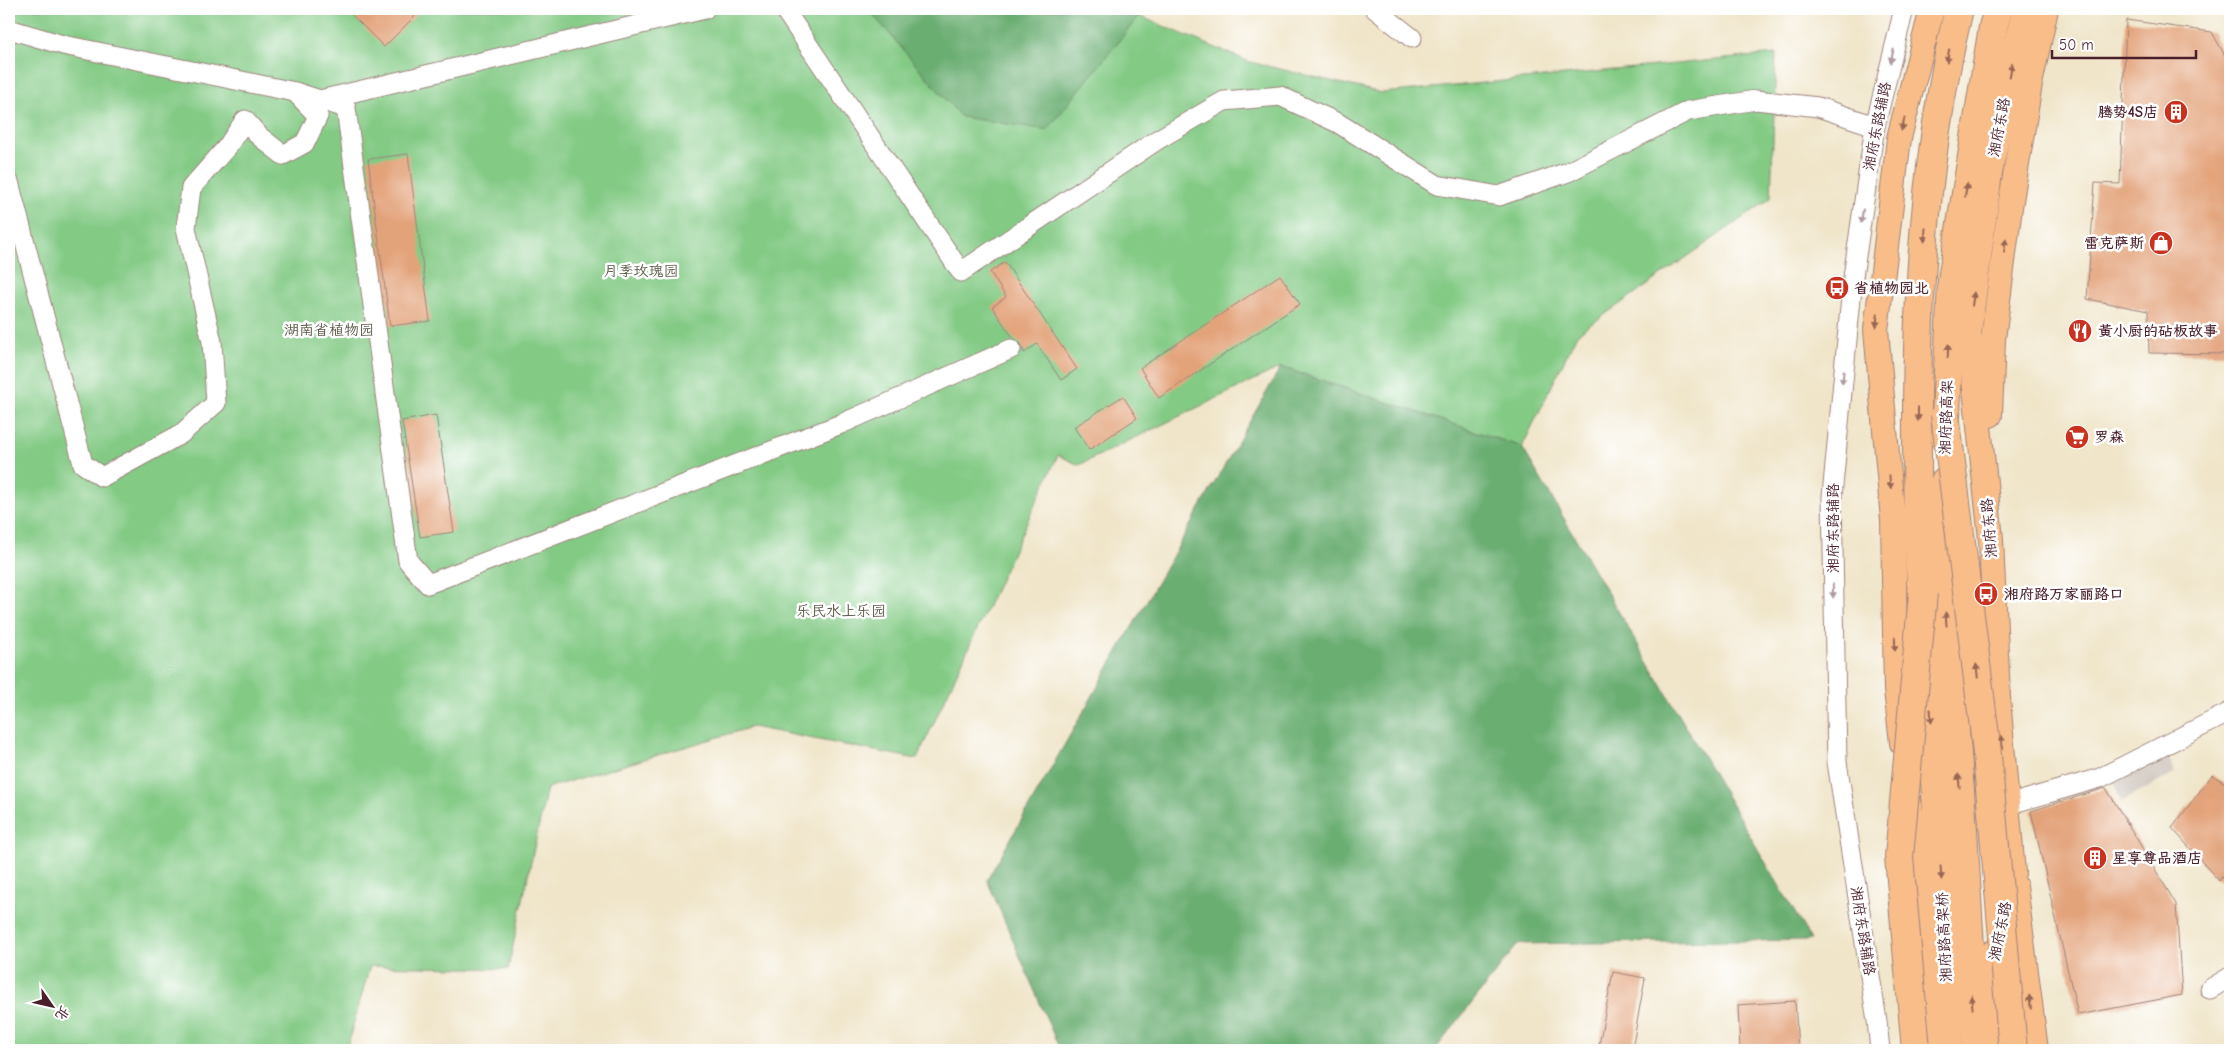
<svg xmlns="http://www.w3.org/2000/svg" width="2239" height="1059" font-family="'Comic Neue','LXGW WenKai TC',sans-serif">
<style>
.industrial{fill:#ccc2b9}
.green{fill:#83ca85;stroke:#667458}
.forest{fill:#6aae72;stroke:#5a664e}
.building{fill:#e3a37a}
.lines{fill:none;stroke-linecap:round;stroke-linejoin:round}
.minor-casing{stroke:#9d827a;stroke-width:21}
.major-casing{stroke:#9d827a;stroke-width:26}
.highway-casing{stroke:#9d827a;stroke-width:30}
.minor{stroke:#fff;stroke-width:19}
.major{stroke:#f9bd89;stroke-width:24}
.highway{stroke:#f9bd89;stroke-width:28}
.highway-bridge-casing{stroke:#9d827a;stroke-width:30;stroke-linecap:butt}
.highway-bridge{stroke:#f9bd89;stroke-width:28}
.oneway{fill:#ae9aa0}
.oneway2{fill:#965}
.labels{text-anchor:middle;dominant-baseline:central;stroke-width:5;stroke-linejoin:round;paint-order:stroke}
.poi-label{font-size:15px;font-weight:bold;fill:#4a1f2b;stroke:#fff;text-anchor:start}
.street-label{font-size:15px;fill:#4a1f2b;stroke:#fff}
.park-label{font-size:15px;fill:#5e5b4a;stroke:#fff}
</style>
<rect width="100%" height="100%" fill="#fff"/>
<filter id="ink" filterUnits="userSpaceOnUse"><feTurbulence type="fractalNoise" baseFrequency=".02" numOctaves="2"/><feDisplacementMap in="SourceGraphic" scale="10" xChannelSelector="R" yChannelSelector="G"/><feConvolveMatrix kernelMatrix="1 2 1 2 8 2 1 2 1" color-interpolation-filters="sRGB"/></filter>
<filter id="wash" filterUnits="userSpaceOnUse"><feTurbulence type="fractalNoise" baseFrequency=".0096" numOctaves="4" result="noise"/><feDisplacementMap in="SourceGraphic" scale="20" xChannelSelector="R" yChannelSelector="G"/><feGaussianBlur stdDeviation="1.12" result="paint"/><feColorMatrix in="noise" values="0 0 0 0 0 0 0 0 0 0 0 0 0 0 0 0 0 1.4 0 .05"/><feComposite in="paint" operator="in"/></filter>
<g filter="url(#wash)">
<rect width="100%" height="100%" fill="#f0e5c9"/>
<polygon class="industrial" points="2167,754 2175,773 2121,802 2114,782"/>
<polygon class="green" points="9,9 1135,9 1139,16 1250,62 1382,93 1776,54 1771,198 1577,334 1522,447 1281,367 1079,465 1058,455 917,759 752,727 547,788 508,969 370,966 346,1050 9,1050"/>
<g class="forest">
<polygon points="868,9 1135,9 1139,16 1047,130 961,117"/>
<polygon points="1281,367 1522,447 1811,940 1518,944 1435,1050 1060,1050 987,880"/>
</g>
<g id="blocks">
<g class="building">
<polygon points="346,9 422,9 384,47"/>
<polygon points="2126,20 2212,32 2230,65 2230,354 2149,353 2148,311 2087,299 2095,183 2120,184"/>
<polygon points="408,154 430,321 390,326 368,159"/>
<polygon points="1005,262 1077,369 1061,380 1037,344 1024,353 1021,344 1013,338 992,307 1006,297 990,272"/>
<polygon points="1280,275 1300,304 1159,398 1140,368"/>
<polygon points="1123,396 1137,418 1089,450 1074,427"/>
<polygon points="436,415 454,532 420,537 402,421"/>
<polygon points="2212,775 2230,786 2230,865 2219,881 2172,828"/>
<polygon points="2106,788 2176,904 2182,995 2078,1015 2031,811"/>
<polygon points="1613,972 1645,978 1632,1050 1598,1050"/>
<polygon points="1795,1001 1798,1050 1740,1050 1738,1005"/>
</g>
</g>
</g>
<g filter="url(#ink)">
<use href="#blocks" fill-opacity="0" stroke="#9d827a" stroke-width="1"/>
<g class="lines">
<g class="minor-casing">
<g id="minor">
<polyline points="784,9 961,272 1157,140 1224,101 1280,96 1338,123 1437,185 1499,196 1568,172 1688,111 1756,100 1818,107 1875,126"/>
<polyline points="1375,9 1412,38"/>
<polyline points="9,29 63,45 295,92 320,100 705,9"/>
<polyline points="320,100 346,108 408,561 428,584 841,424 1011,349"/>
<polyline points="9,182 83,464 102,477 181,434 216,403 212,342 186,228 191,188 227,147 245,120 259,136 283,155 305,143 318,116 295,92"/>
<polyline points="2007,805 2100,778 2230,712"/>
<polyline points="2210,989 2230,977"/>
<polyline points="1880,1050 1877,1021 1837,762 1832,496 1853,277 1872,146 1875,126 1904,9"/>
</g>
</g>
<g class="major-casing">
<g id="major">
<polyline points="1990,415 1993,339 2010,207 2030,84 2046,9"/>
<polyline points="1902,743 1896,690 1893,520 1876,330 1899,138 1932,9"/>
<polyline points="1910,806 1917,853 1933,1050"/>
<polyline points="2015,886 2036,1050"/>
<polyline points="2004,910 2013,873 1998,698 1991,539 1969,333 1990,173 2018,35 2025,9"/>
<polyline points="1993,952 1997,1050"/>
</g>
</g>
<g class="highway-casing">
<g id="highway">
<polyline points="1945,438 1952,280 1993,27 1998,9"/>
<polyline points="1945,481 1944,588 1963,829 1976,1050"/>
<path d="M1948,1050C1945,929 1937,809 1929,688C1925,633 1919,576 1918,521C1914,349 1919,176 1959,9"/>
</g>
</g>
<use href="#minor" class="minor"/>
<use href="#major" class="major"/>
<use href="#highway" class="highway"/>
<g class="highway-bridge-casing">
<g id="highway-bridge">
<polyline points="1945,414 1986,744 2013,1050"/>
<polyline points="1916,1050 1899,857 1923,593"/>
</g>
</g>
<use href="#highway-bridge" class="highway-bridge"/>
</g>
<defs><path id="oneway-solid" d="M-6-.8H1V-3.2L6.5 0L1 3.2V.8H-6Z" transform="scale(1.25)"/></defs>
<g class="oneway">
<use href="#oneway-solid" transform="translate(1892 56) rotate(104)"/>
<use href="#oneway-solid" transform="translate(1862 216) rotate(98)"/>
<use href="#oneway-solid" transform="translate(1843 377) rotate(96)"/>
<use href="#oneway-solid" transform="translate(1833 591) rotate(89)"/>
</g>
<g class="oneway2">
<use href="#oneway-solid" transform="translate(1948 56) rotate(100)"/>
<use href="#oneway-solid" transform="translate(2011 70) rotate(-79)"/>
<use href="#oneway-solid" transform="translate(1903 124) rotate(104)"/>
<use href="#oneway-solid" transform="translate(1966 190) rotate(-81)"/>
<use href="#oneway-solid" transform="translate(1925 235) rotate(94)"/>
<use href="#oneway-solid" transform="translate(2005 246) rotate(-82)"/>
<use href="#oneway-solid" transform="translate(1973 299) rotate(-82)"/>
<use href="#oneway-solid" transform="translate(1877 320) rotate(97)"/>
<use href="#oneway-solid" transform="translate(1948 351) rotate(-87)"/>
<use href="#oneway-solid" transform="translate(1918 414) rotate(90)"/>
<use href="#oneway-solid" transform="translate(1890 482) rotate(85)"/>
<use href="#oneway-solid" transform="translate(1946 619) rotate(-95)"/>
<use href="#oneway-solid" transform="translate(1895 644) rotate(89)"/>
<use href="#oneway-solid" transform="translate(1977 671) rotate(-97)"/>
<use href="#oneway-solid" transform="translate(1931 716) rotate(86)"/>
<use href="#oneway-solid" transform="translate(2002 742) rotate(-95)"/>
<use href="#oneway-solid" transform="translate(1959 781) rotate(-95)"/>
<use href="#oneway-solid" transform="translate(1941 873) rotate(86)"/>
<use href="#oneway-solid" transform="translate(1972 1002) rotate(-95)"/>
<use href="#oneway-solid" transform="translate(2030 1002) rotate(-97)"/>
</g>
</g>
<defs>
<g id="building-disc" transform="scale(1.25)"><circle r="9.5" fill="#c8321e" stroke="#fff"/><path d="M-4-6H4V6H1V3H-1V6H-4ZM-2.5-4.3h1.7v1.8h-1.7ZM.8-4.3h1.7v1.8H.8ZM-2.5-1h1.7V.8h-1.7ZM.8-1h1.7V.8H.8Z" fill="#fff"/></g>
<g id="shop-disc" transform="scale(1.25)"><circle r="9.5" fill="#c8321e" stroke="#fff"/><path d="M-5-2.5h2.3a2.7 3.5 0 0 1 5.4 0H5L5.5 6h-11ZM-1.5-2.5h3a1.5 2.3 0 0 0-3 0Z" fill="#fff"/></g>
<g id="bus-disc" transform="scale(1.25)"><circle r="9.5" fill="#c8321e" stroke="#fff"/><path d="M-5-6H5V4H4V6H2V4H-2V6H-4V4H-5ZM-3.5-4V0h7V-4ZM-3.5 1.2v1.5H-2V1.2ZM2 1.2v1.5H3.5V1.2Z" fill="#fff"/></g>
<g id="restaurant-disc" transform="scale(1.25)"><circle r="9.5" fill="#c8321e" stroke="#fff"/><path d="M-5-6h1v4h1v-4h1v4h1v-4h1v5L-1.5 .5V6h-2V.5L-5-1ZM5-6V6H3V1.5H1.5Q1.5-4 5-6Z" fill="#fff"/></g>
<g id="supermarket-disc" transform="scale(1.25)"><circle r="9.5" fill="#c8321e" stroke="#fff"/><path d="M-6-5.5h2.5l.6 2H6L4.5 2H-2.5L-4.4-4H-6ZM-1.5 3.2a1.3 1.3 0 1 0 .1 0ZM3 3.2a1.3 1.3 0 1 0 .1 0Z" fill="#fff"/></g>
</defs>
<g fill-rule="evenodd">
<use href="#building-disc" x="2176" y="112"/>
<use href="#shop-disc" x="2161" y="243"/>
<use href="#bus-disc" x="1837" y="288"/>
<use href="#restaurant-disc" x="2080" y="331"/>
<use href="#supermarket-disc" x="2077" y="437"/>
<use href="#bus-disc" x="1986" y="594"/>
<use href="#building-disc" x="2095" y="858"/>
</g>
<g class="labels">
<g class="poi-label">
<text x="2158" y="112" text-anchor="end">腾势4S店</text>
<text x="2144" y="243" text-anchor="end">雷克萨斯</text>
<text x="1854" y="288">省植物园北</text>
<text x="2098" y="331">黄小厨的砧板故事</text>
<text x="2094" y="437">罗森</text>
<text x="2004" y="594">湘府路万家丽路口</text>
<text x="2112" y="858">星享尊品酒店</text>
</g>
<g class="street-label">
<text transform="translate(1877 126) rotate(-79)">湘府东路辅路</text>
<text transform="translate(1999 127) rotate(-79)">湘府东路</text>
<text transform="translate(1946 417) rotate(-88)">湘府路高架</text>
<text transform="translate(1833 528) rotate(-90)">湘府东路辅路</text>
<text transform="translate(1989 528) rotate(-95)">湘府东路</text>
<text transform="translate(1863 931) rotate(81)">湘府东路辅路</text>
<text transform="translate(2000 931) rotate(-78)">湘府东路</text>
<text transform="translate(1944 937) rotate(-93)">湘府路高架桥</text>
</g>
<g class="park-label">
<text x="641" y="271">月季玫瑰园</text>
<text x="329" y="330">湖南省植物园</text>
<text x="841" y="611">乐民水上乐园</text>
</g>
</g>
<rect width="2239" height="1059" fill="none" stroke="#fff" stroke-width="30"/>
<g transform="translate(52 1006) rotate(124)" stroke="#ffffff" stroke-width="4" paint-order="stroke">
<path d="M0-4L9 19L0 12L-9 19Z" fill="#4a1f2b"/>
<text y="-8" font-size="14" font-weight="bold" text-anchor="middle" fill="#4a1f2b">北</text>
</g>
<path d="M2052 50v8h144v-8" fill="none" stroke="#4a1f2b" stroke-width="2.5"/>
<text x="2059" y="50" font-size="15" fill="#4a1f2b" stroke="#ffffff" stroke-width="4" paint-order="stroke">50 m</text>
</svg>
